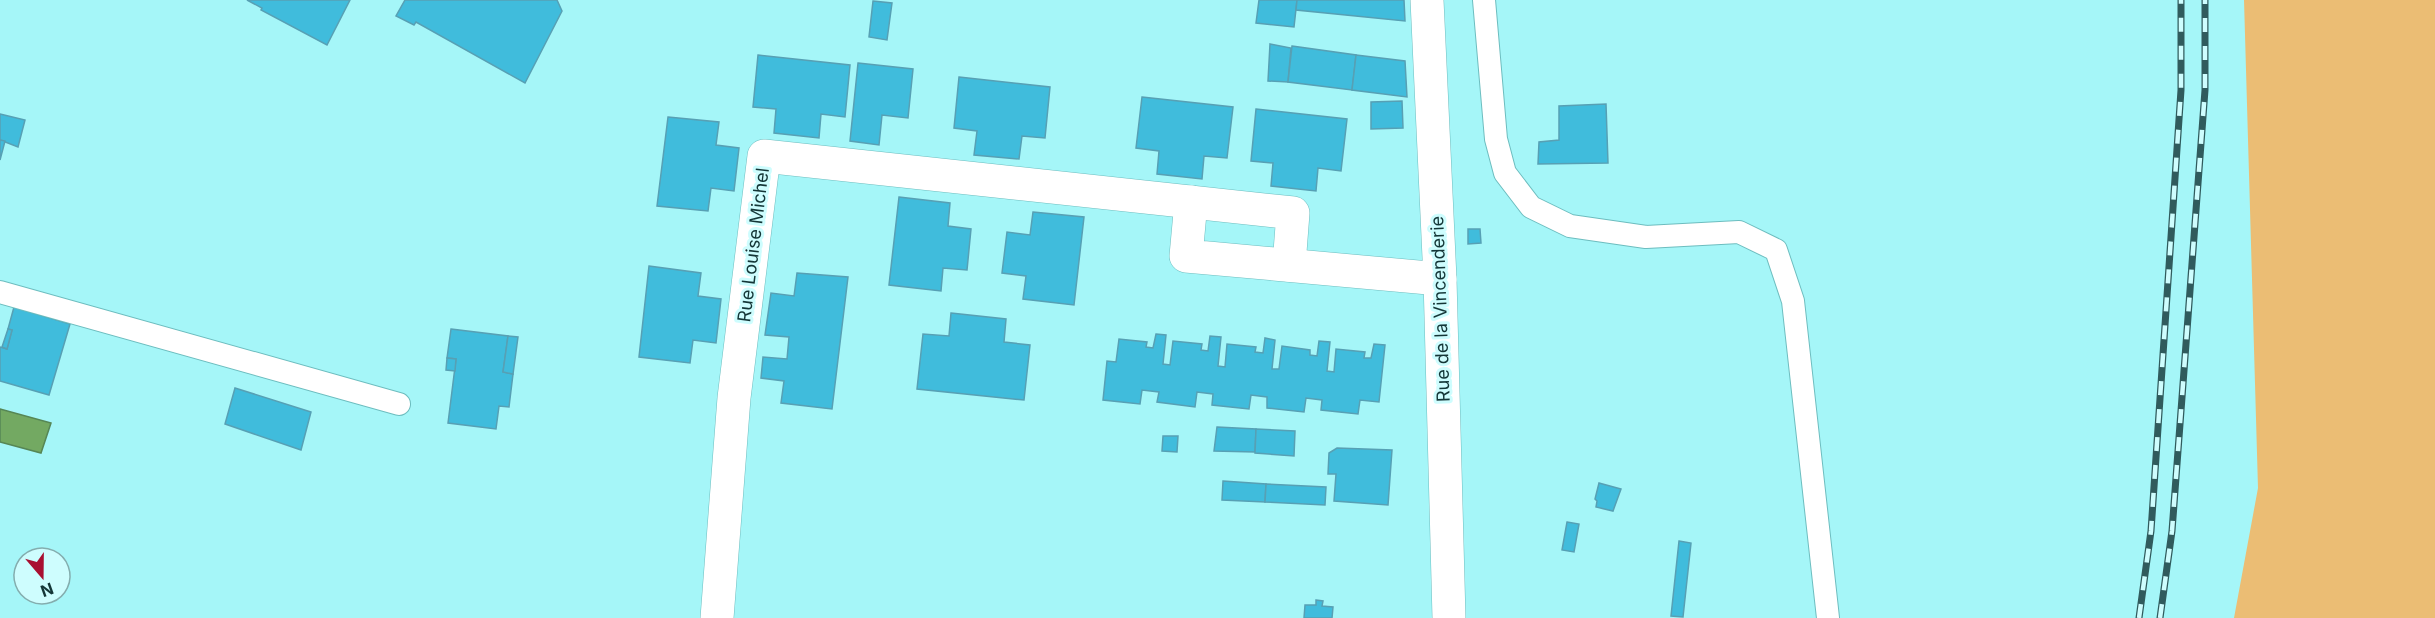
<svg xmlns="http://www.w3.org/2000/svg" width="2435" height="618" font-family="Inter,sans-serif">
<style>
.green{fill:#ebbd74}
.water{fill:#73a962;stroke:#568655;stroke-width:1.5}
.building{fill:#40bcdc;stroke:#57a0b4;stroke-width:1.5}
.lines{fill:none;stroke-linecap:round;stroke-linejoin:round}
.lane-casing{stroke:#6dbdbf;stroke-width:24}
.street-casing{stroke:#6dbdbf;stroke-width:34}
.secondary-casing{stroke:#6dbdbf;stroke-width:34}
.lane{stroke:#fff;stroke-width:22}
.street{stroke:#fff;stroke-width:33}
.secondary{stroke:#fff;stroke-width:33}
.rail-casing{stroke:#305b5d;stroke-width:7}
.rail{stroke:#cefdfe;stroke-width:4.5;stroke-dasharray:14;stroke-linecap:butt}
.labels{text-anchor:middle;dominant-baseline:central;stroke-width:6;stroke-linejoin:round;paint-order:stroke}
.street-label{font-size:18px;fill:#143637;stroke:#cefdfe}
</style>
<rect width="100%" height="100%" fill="#a5f6f8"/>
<polygon class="green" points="2244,0 2435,0 2435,618 2234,618 2258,488"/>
<polygon class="water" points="0,409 51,423 41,453 0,442"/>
<g class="building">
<polygon points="247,0 350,0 327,45 261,10 262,8"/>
<polygon points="405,0 557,0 562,11 525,83 416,22 414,25 396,16"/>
<polygon points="1259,0 1297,0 1294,27 1256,23"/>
<polygon points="1297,0 1404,0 1405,21 1296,10"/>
<polygon points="873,1 892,3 887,40 869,37"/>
<polygon points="1270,44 1291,48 1288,82 1268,81"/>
<polygon points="1292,46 1356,55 1352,90 1288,82"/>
<polygon points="758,55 850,65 845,117 821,114 819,138 774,133 776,109 753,107"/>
<polygon points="1356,55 1405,61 1407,97 1352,90"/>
<polygon points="858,63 913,69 908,118 882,115 879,145 850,141"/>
<polygon points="959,77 1050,87 1045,138 1022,136 1019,159 974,155 977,131 954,128"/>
<polygon points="1142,97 1233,107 1227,158 1204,156 1202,179 1157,174 1159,151 1136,148"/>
<polygon points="1402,101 1403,128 1371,129 1371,102"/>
<polygon points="1606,104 1608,163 1538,164 1539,142 1559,140 1559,106"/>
<polygon points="1256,109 1347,119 1341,171 1318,168 1316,191 1271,186 1273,163 1251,161"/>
<polygon points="0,114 25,120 18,147 0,140"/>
<polygon points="668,117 719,122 716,145 739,148 734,191 711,188 708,211 657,206"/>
<polygon points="0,140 5,141 0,160"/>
<polygon points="899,197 950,203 948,226 971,229 967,270 943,268 941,291 889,285"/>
<polygon points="1033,212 1084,217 1074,305 1023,299 1026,276 1002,273 1007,232 1030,235"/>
<polygon points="1468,229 1480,229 1481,243 1468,244"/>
<polygon points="649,266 701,273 698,296 721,299 716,343 693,340 690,363 639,357"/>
<polygon points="797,273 848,277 832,409 781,403 784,381 761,378 763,357 787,359 789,337 765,335 771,293 794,296"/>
<polygon points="14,307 70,324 49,395 0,381 0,347 7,349 12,330 8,329"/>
<polygon points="951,313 1006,319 1004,342 1030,345 1024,400 917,389 923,334 949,336"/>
<polygon points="8,329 12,330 7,349 2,347"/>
<polygon points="451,329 508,336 503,372 513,374 509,407 499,406 496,429 448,423 456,359 447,358"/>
<polygon points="1156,334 1166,335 1163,364 1170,365 1173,341 1202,344 1201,350 1208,351 1210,336 1221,337 1218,366 1225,367 1227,344 1256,347 1255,352 1263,353 1265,338 1275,340 1272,369 1279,369 1282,346 1310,350 1310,355 1317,356 1319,341 1330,342 1327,371 1334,372 1336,349 1365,352 1364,358 1371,358 1374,344 1385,345 1379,402 1360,400 1358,414 1321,410 1322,400 1306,398 1304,412 1267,408 1267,397 1251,395 1249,409 1212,405 1213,394 1197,392 1195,407 1157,402 1159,392 1142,390 1140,404 1103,400 1107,361 1116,362 1119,339 1147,342 1146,347 1153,348"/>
<polygon points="508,336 518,337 513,374 503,372"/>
<polygon points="447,358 456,359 455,371 446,370"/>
<polygon points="235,388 311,412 301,450 225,424"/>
<polygon points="1217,427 1256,429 1255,452 1214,451"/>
<polygon points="1256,429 1295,431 1294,456 1255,453"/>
<polygon points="1163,436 1178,436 1177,452 1162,451"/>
<polygon points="1337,448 1392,450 1388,505 1334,501 1336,474 1328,474 1329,453"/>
<polygon points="1223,481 1266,484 1265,502 1222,500"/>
<polygon points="1599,483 1621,489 1613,511 1596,507 1597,501 1595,499"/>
<polygon points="1266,484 1326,487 1325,505 1265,502"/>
<polygon points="1567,522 1579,524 1574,552 1562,550"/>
<polygon points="1679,541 1691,543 1683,617 1671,616"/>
<polygon points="1316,600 1323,601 1322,606 1333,607 1332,618 1304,618 1305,605 1316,605"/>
</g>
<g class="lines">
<g class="lane-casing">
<g id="lane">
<polyline points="1484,0 1496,139 1505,173 1531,207 1570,226 1646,237 1739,232 1776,250 1793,301 1828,618"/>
<polyline points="0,292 399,404"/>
</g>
</g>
<g class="street-casing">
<g id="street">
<polyline points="1191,202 1186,256 1440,279"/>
<polyline points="717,618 734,398 764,156 1293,213 1289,265"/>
</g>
</g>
<g class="secondary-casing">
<polyline id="secondary" points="1427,0 1440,279 1449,618"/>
</g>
<use href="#lane" class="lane"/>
<use href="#street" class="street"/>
<use href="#secondary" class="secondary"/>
<g class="rail-casing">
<g id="rail">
<polyline points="2139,618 2151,531 2181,90 2181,0"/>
<polyline points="2160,618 2172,531 2205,90 2205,0"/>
</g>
</g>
<use href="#rail" class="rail"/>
</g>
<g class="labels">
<g class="street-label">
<text transform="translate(753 245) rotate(-83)">Rue Louise Michel</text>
<text transform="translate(1440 309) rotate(-92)">Rue de la Vincenderie</text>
</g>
</g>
<g transform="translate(42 576) rotate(160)"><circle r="28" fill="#cefdfe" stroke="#84adae" stroke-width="1.5"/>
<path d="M0-4.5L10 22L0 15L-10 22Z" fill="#a81031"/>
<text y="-9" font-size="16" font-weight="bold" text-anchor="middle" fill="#143637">N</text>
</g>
</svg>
